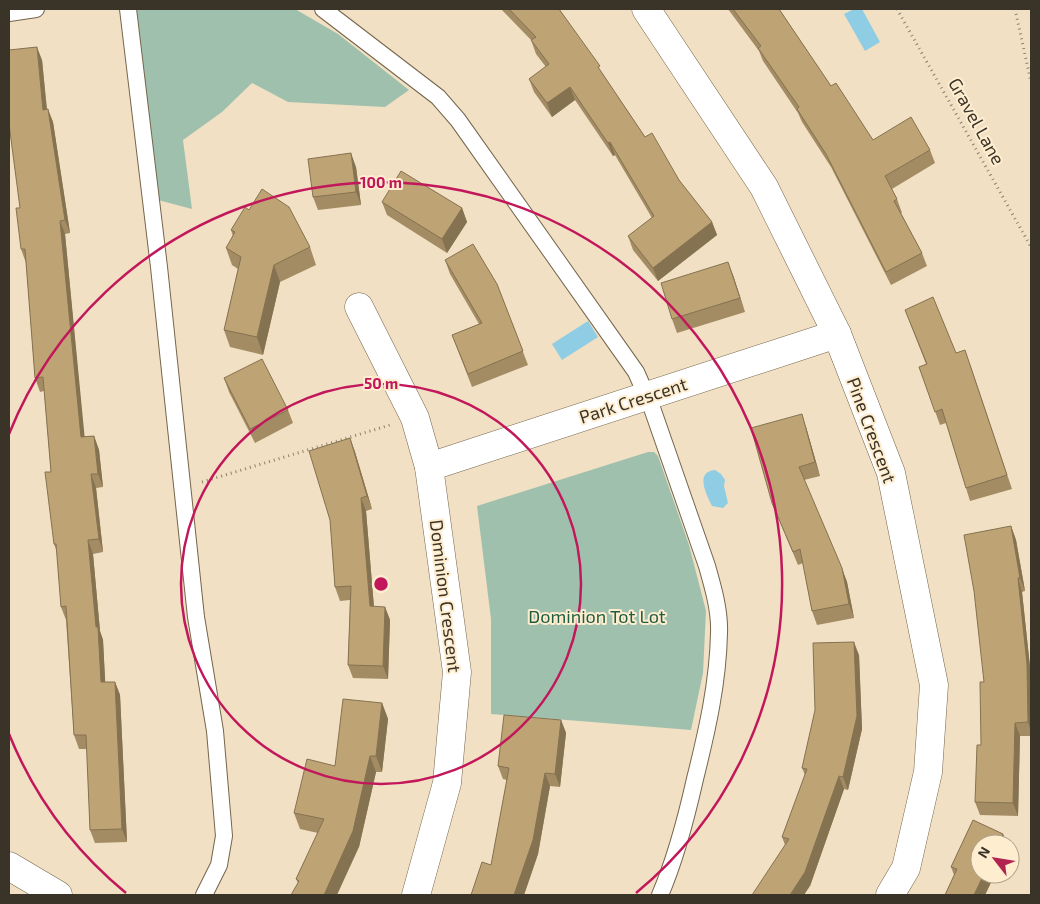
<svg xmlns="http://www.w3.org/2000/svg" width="1040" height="904" font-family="'Exo 2',sans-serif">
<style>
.green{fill:#a0c0ae}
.water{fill:#8ecde3}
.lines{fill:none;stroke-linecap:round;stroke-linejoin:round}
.service-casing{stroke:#74654c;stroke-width:18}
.minor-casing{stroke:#74654c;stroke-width:29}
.path{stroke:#8d826f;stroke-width:3;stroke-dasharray:1 4;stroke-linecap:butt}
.service{stroke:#fff;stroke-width:16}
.minor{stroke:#fff;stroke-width:28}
.wall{fill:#a38c64}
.shaded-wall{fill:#857251}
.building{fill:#bea374;stroke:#857251}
.ring{fill:none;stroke:#c2185b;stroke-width:2.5}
.labels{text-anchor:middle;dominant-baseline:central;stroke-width:4;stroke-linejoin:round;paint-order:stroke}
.street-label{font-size:18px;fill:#3a3428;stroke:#ffedd0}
.park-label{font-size:18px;fill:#1e5d40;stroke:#ffedd0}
.centre{fill:#c2185b;stroke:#ffedd0;stroke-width:2.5}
.ring-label{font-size:15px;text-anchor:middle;font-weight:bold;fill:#c2185b;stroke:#ffedd0;stroke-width:4;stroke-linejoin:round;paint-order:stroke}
</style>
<rect width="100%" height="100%" fill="#f1e0c3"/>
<g class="green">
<polygon points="136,9 295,9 338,34 409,90 385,107 288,102 252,83 222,112 183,140 192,209 158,200"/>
<polygon points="648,452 654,452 658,456 689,545 706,611 703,673 691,730 491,714 491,619 477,506"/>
</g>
<g class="water">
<polygon points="854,9 862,9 880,42 865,51 844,14"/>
<polygon points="588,321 598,337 562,360 552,344"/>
<path d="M715,470L721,474L725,480L724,486L728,503L723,508L712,506C707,495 694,472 715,470Z"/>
</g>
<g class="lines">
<g class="service-casing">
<g id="service">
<polyline points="128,9 159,267 196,617 215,731 224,836 219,865 204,895"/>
<path d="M323,9L438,97L458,120L636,372L652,408L707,566C713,587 720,611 719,633C718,683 707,731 695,779C686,819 676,858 660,895"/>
<polyline points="9,13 36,9"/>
</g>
</g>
<g class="minor-casing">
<g id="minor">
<polyline points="646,9 764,187 837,334 891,473 934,685 928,772 906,868 890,895"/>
<polyline points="359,307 415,418 429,467 457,672 447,783 416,895"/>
<polyline points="429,467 837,334"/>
<polyline points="9,866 58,895"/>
</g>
</g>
<g class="path">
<polyline points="897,9 1031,247"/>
<polyline points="1015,9 1031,82"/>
<polyline points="202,482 390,425"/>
</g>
<use href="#service" class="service"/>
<use href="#minor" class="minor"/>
</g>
<g class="wall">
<polygon points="501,9 559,9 645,137 712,222 717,235 658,281 633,250 628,236 652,218 615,155 613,156 575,100 552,117 534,92 529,79 546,67 536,54 531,40"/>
<polygon points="728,9 779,9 831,86 873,140 930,150 935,163 892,189 897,199 902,213 901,213 922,253 927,266 891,285 831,167 802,122 798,113 763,61 759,51"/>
<polygon points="42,60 47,109 53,122 70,233 65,234 84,437 94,436 99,450 103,487 96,488 103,552 93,554 100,631 103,640 105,682 115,682 120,695 127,842 95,843 90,830 87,749 79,749 74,735 66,620 61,607 57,552 54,544 51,472 44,391 40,392 35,378 26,263 21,249 20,208"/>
<polygon points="356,167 361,205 318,210 313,197"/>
<polygon points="382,202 462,208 467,222 447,253 387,215"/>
<polygon points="231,230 310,247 316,265 280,282 263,355 230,347 224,330 238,269 232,265 226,248 233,236"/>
<polygon points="445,260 497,284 528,365 472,387 452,335 479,324 450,274"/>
<polygon points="733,275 745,312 677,333 672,319"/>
<polygon points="905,310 970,364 1012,489 970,501 946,423 940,425 919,367 926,364"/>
<polygon points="224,378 288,410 293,423 255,443 229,392"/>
<polygon points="806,427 820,476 804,480 847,582 854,618 817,625 812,611 803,563 798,565 772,503"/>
<polygon points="350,438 355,452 372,509 366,511 374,607 385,607 390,620 388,679 353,678 348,665 350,600 340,601 335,587 330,520"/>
<polygon points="1011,526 1016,540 1025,591 1022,592 1031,676 1031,736 1020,736 1018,816 980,815 975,802 981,745"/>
<polygon points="859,655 862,729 848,790 844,789 810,886 785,845 782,837 805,775 802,768"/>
<polygon points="382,703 388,719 382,772 376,772 359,847 298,883 296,879 318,833 300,829 294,813 335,766"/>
<polygon points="561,720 566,733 560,787 550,786 538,854 524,895 471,895 491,865 507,780 503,779 498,766"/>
<polygon points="973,820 1003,834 1007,844 980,844 980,874 995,874 985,895 945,895 954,875 951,867"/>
</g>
<g class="shaded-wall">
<polygon points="37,47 42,60 48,123 43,110"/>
<polygon points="570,87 575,100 552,117 547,103"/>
<polygon points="48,109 53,122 70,233 65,220"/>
<polygon points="610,142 615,155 613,156 608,143"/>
<polygon points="351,153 356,167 361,205 356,192"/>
<polygon points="462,208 467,222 447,253 442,239"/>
<polygon points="60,221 65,234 86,451 81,437"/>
<polygon points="712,222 717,235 658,281 653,268"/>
<polygon points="728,262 733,275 745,312 740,298"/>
<polygon points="274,265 280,282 263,355 257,337"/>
<polygon points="802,414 806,427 820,476 815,462"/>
<polygon points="94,436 99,450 103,487 98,474"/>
<polygon points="350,438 355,452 372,509 367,496"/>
<polygon points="91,474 96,488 103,552 99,539"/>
<polygon points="361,498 366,511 375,620 370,606"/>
<polygon points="1011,526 1016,540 1025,591 1020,578"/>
<polygon points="88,540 93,554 100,631 103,640 106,696 101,682"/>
<polygon points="842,568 847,582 854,618 849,604"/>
<polygon points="1018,578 1022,592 1031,676 1031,732 1028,722"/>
<polygon points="385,607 390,620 388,679 383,666"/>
<polygon points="854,642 859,655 862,729 848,790 843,777"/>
<polygon points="115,682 120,695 127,842 122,829"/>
<polygon points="382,703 388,719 382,772 376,756"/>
<polygon points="561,720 566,733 560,787 555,774"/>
<polygon points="1015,723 1020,736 1018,816 1013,803"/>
<polygon points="370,756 376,772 359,847 337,895 324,895"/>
<polygon points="545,773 550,786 538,854 524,895 514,895"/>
<polygon points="839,776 844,789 810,886 804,895 790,895"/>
<polygon points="1003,834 1007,844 998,844"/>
<polygon points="984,874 995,874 985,895 974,895"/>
</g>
<g class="building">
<polygon points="509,9 559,9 600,66 598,67 645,137 652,133 679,180 712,222 653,268 628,236 654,216 610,142 608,143 570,87 547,103 529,79 549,64 531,40 536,37"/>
<polygon points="733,9 779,9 831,86 836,83 873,140 911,117 930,150 885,176 897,199 894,201 922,253 886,272 826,154 797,109 799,107 758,48 761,46"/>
<polygon points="37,47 43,110 48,109 65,220 60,221 81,437 94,436 98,474 91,474 99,539 88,540 96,627 98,627 101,682 115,682 122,829 90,830 86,735 74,735 66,606 61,607 56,544 54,544 45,472 51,472 43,377 35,378 25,249 21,249 16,208 20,208 9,124 9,50"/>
<polygon points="351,153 356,192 313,197 308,159"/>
<polygon points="401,171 462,208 442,239 382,202"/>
<polygon points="262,189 289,207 310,247 274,265 257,337 224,330 241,257 226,248 235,232 231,230 245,207 249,210"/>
<polygon points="473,244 497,284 523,351 468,374 452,335 482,323 445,260"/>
<polygon points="728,262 740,298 672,319 661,283"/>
<polygon points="933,297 956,353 965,350 1007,475 966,488 942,409 935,412 919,367 927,364 905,310"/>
<polygon points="262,359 288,410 250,429 224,378"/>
<polygon points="802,414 815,462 799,467 842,568 849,604 812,611 800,549 793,552 772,503 751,428"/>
<polygon points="350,438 367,496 361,498 370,606 385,607 383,666 348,665 351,586 335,587 330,520 309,451"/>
<polygon points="1011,526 1020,578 1018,578 1027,664 1028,722 1015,723 1013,803 975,802 977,745 981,745 980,682 984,682 974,591 964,535"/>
<polygon points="854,642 857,716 843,777 839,776 805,872 790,895 752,895 789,839 782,837 807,769 802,768 815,710 813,643"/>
<polygon points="343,699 382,703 376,756 370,756 353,831 324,895 291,895 299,881 296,879 324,819 294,813 307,759 335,766"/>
<polygon points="504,715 561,720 555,774 545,773 533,840 514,895 471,895 482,862 491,865 509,768 498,766"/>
<polygon points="973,820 1003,834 998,844 980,844 980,874 984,874 974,895 945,895 957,869 951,867"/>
</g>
<g class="ring">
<circle cx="381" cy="584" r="200"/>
<path d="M126 893A401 401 0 0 1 9 734M9 434A401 401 0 1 1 636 893"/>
</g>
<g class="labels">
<g class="street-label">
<text transform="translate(977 121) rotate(61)">Gravel Lane</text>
<text transform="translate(633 400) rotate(-18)">Park Crescent</text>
<text transform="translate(872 430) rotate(70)">Pine Crescent</text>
<text transform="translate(446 596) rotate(83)">Dominion Crescent</text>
</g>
<g class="park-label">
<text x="597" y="616">Dominion Tot Lot</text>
</g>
</g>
<circle cx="381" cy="584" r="8" class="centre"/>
<g class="ring-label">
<text x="381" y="188">100 m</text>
<text x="381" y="389">50 m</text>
</g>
<rect width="1040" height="904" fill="none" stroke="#3a3428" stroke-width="20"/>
<g transform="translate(995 859) rotate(301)"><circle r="24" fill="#ffedd0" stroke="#b0a38d"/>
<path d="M0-4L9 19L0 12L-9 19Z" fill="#b32351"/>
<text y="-8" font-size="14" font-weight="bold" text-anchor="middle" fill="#3a3428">N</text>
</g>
</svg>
